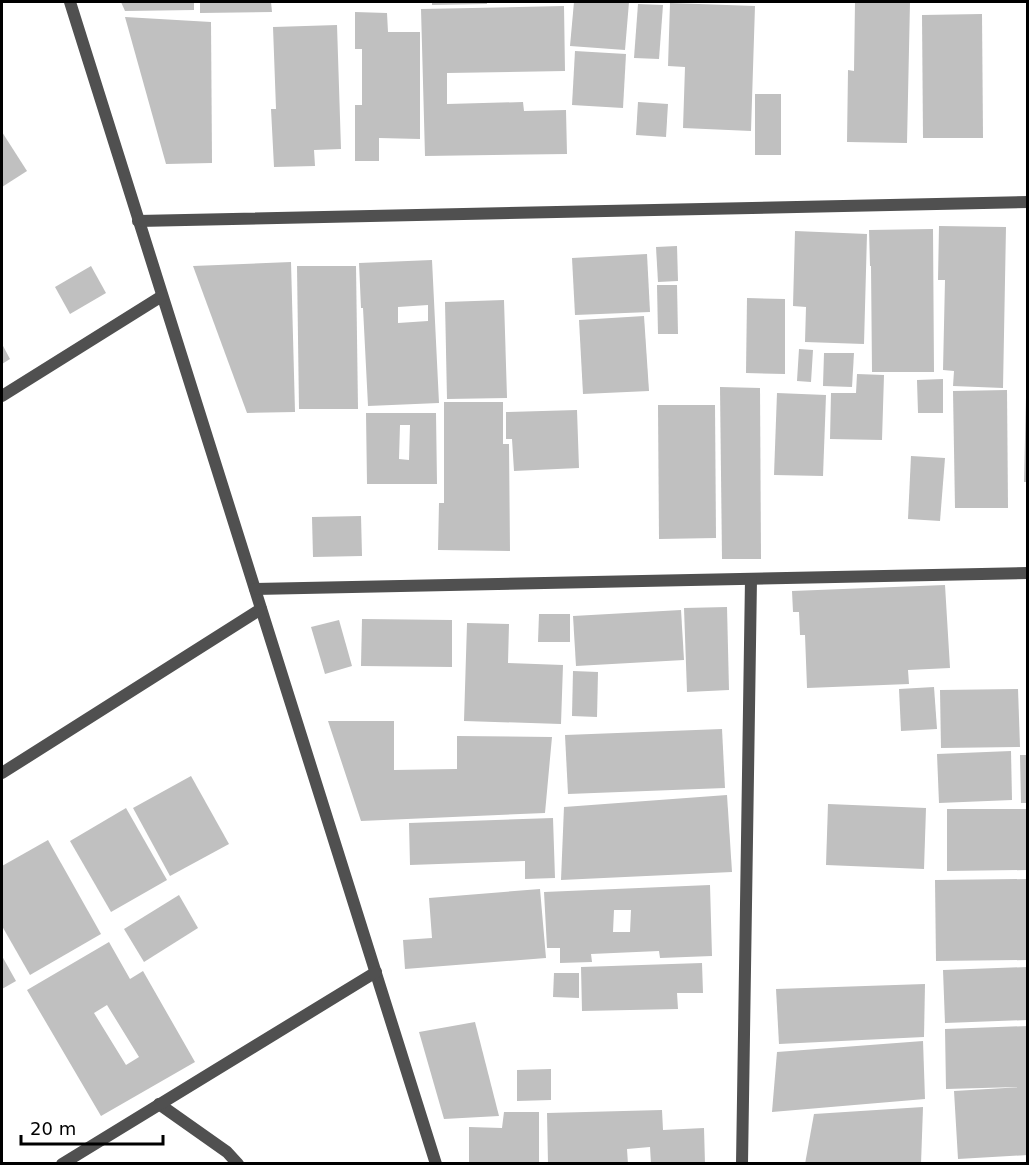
<svg xmlns="http://www.w3.org/2000/svg" width="1029" height="1165" font-family="'DejaVu Sans',sans-serif">
<style>
.building{fill:#c0c0c0;fill-rule:evenodd}
.lines{fill:none;stroke-linecap:round;stroke-linejoin:round}
.minor{stroke:#505050;stroke-width:12}
</style>
<rect width="100%" height="100%" fill="#fff"/>
<g class="building">
<polygon points="121,2 194,2 194,10 125,11"/>
<polygon points="200,2 271,2 272,12 200,13"/>
<polygon points="432,2 487,2 487,4 432,5"/>
<polygon points="574,2 629,2 625,50 570,46"/>
<polygon points="855,2 910,2 907,143 847,142 848,70 854,71"/>
<polygon points="670,3 755,6 751,131 683,128 685,67 668,66"/>
<polygon points="638,4 663,5 659,59 634,58"/>
<polygon points="564,6 565,71 447,73 447,104 523,102 524,111 566,110 567,154 425,156 421,9"/>
<polygon points="355,12 387,13 388,32 420,32 420,139 379,138 379,161 355,161 355,105 362,105 362,49 355,49"/>
<polygon points="982,14 983,138 923,138 922,15"/>
<polygon points="125,17 211,22 212,163 166,164"/>
<polygon points="337,25 341,149 314,150 315,166 274,167 271,109 276,109 273,27"/>
<polygon points="575,51 626,54 623,108 572,105"/>
<rect x="755" y="94" width="26" height="61"/>
<polygon points="638,102 668,104 666,137 636,135"/>
<polygon points="2,132 27,171 2,187"/>
<polygon points="939,226 1006,227 1003,388 953,386 954,371 943,370 945,280 938,280"/>
<polygon points="933,229 934,372 872,372 871,266 870,266 869,230"/>
<polygon points="795,231 867,234 864,344 805,342 806,307 793,306"/>
<polygon points="677,246 678,281 658,282 656,247"/>
<polygon points="647,254 650,312 575,315 572,258"/>
<path d="M432,260L439,403L368,406L363,308H361L359,263ZM428,305V321L398,323V307Z"/>
<polygon points="291,262 295,412 247,413 193,266"/>
<polygon points="91,266 106,293 70,314 55,287"/>
<polygon points="297,266 356,266 358,409 299,409"/>
<polygon points="657,285 677,285 678,334 658,334"/>
<polygon points="747,298 785,299 785,374 746,373"/>
<polygon points="504,300 507,398 447,399 445,302"/>
<polygon points="644,316 649,391 583,394 579,320"/>
<polygon points="2,344 10,359 2,364"/>
<polygon points="799,349 813,350 811,382 797,381"/>
<polygon points="824,353 854,353 852,387 823,386"/>
<polygon points="857,374 884,375 882,440 830,439 831,393 856,393"/>
<polygon points="943,379 943,413 918,413 917,380"/>
<polygon points="720,387 760,388 761,559 722,559"/>
<polygon points="1007,390 1008,508 955,508 953,391"/>
<polygon points="777,393 826,395 823,476 774,475"/>
<polygon points="1026,397 1028,397 1028,482 1024,482"/>
<polygon points="444,402 503,402 503,444 509,444 510,551 438,550 439,503 444,503"/>
<polygon points="658,405 715,405 716,538 659,539"/>
<polygon points="577,410 579,468 514,471 512,439 506,439 506,412"/>
<path d="M366,413H436L437,484H367ZM400,425H410L409,460L399,459Z"/>
<polygon points="911,456 945,458 940,521 908,519"/>
<polygon points="361,516 362,556 313,557 312,517"/>
<polygon points="945,585 950,668 908,670 909,684 807,688 805,635 800,635 799,612 793,612 792,591"/>
<polygon points="727,607 729,690 687,692 684,608"/>
<polygon points="681,610 684,660 576,666 573,616"/>
<polygon points="539,614 570,614 570,642 538,642"/>
<polygon points="362,619 452,620 452,667 361,666"/>
<polygon points="339,620 352,666 325,674 311,627"/>
<polygon points="467,623 509,624 508,663 563,665 561,724 464,721"/>
<polygon points="573,671 598,672 597,717 572,716"/>
<polygon points="934,687 937,729 901,731 899,689"/>
<polygon points="1018,689 1020,747 941,748 940,690"/>
<polygon points="328,721 394,721 394,770 457,769 457,736 552,737 545,813 361,821"/>
<polygon points="722,729 725,788 568,794 565,735"/>
<polygon points="1011,751 1012,800 939,803 937,754"/>
<polygon points="1020,755 1028,755 1028,803 1021,803"/>
<polygon points="191,776 229,844 170,876 133,808"/>
<polygon points="727,795 732,872 561,880 564,807"/>
<polygon points="828,804 926,808 924,869 826,865"/>
<polygon points="126,808 167,880 111,912 70,841"/>
<polygon points="947,809 1028,809 1028,870 947,871"/>
<polygon points="553,818 555,878 525,879 525,861 410,865 409,823"/>
<polygon points="48,840 101,934 30,975 2,926 2,866"/>
<polygon points="1028,879 1028,960 936,961 935,880"/>
<path d="M710,885L712,956L660,958L659,951L591,954L592,962L560,963V948H547L544,892ZM614,910H631L630,932H613Z"/>
<polygon points="540,889 546,958 405,969 403,940 432,938 429,898"/>
<polygon points="179,895 198,928 144,962 124,929"/>
<path d="M109,942L130,979L143,971L195,1062L101,1116L27,990ZM107,1005L139,1057L126,1065L94,1013Z"/>
<polygon points="2,956 16,981 2,989"/>
<polygon points="702,963 703,993 677,993 678,1009 582,1011 581,967"/>
<polygon points="1028,967 1028,1020 945,1023 943,970"/>
<polygon points="554,973 579,973 579,998 553,997"/>
<polygon points="925,984 924,1037 779,1044 776,989"/>
<polygon points="475,1022 499,1116 444,1119 419,1032"/>
<polygon points="1028,1026 1028,1155 958,1159 954,1091 1022,1087 946,1089 945,1029"/>
<polygon points="923,1041 925,1099 772,1112 777,1052"/>
<polygon points="551,1069 551,1100 517,1101 517,1070"/>
<polygon points="923,1107 921,1164 805,1164 814,1114"/>
<polygon points="662,1110 663,1130 704,1128 705,1164 651,1164 650,1147 627,1149 628,1164 548,1164 547,1113"/>
<polygon points="504,1112 539,1112 539,1164 469,1164 469,1127 502,1128"/>
</g>
<g class="lines">
<g class="minor">
<polyline points="70,2 436,1164"/>
<polyline points="138,221 1028,202"/>
<polyline points="2,396 162,296"/>
<polyline points="255,589 1028,573"/>
<polyline points="2,773 261,609"/>
<polyline points="159,1104 227,1152 238,1164"/>
<polyline points="62,1164 376,972"/>
<polyline points="742,1164 751,579"/>
</g>
</g>
<rect width="1029" height="1165" fill="none" stroke="#000000" stroke-width="6"/>
<path d="M21 1135v9h142v-9" fill="none" stroke="#000000" stroke-width="3"/>
<text x="30" y="1135" font-size="18" fill="#000000" stroke="#ffffff" stroke-width="4.5" paint-order="stroke">20 m</text>
</svg>
